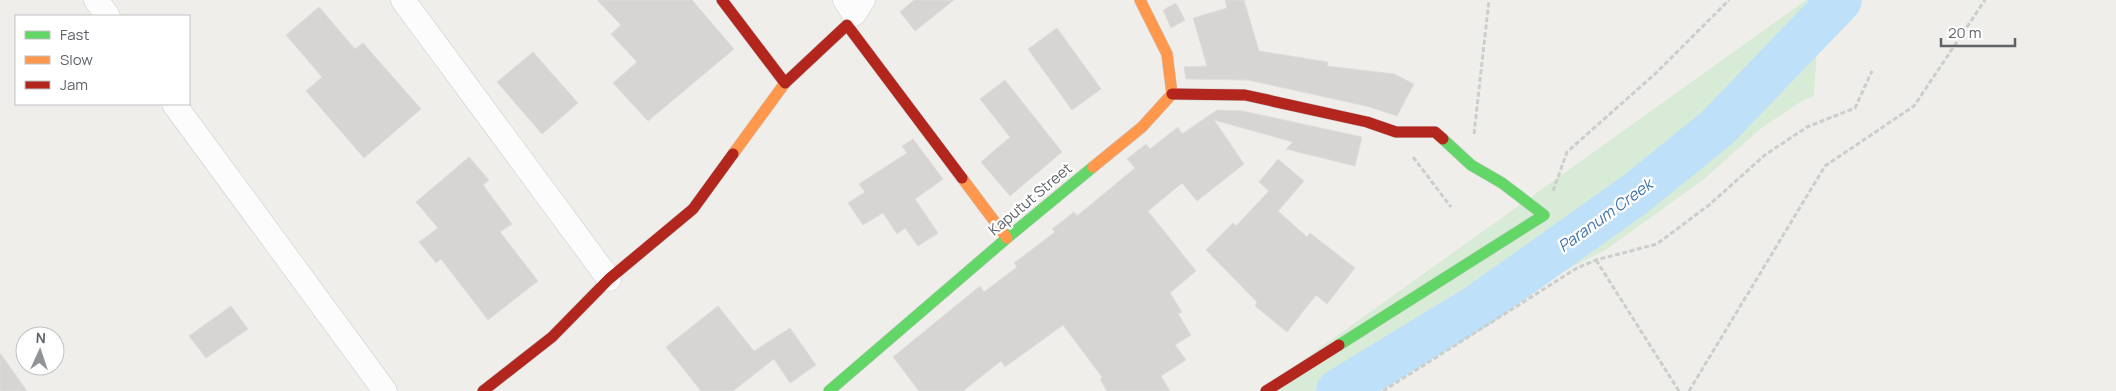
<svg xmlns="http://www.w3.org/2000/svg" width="2116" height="391" font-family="Manrope,sans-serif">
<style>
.green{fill:#d8ebd6}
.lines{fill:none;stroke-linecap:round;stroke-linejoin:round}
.river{stroke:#bfe0f9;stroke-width:44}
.building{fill:#d6d5d3;stroke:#deddd9}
.street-casing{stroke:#cbcccc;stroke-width:25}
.fast-casing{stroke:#cacacb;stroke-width:12}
.slow-casing{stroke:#cacacb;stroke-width:12}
.jam-casing{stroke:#cacacb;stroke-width:12}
.path{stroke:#cacfcc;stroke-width:3;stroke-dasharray:5 2.5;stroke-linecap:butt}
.street{stroke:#fdfcfc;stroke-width:24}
.fast{stroke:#63d668;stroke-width:11}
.slow{stroke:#ff974d;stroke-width:11}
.jam{stroke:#b3261e;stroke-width:11}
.labels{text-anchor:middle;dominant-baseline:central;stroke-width:4.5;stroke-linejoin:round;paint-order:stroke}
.street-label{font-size:15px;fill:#5f6368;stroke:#fff}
.water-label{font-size:16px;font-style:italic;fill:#4174aa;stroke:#fff}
</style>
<rect width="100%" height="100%" fill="#efeeea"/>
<polygon class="green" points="1806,0 1820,0 1814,96 1802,101 1760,129 1704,179 1607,249 1549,279 1372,391 1260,391"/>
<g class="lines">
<polyline class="river" points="1338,391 1476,307 1634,195 1717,128 1840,0"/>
</g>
<g class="building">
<polygon points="597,0 692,0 734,49 648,121 613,83 637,62 611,34 621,25"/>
<polygon points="914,0 954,0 915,31 900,12"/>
<polygon points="1225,0 1244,0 1259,51 1328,62 1327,66 1394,74 1414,84 1397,116 1370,107 1248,80 1186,79 1184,67 1207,66 1193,18 1227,8"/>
<polygon points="1176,3 1185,20 1171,28 1163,10"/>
<polygon points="319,7 355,49 363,43 421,109 364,158 306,91 322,77 286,35"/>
<polygon points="1057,28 1101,89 1072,110 1028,49"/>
<polygon points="533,52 578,103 542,134 497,82"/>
<polygon points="1005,80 1062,152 1010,196 981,162 1010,137 980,99"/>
<polygon points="1217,110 1243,111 1362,137 1355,166 1286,149 1293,142 1214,120 1244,164 1197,201 1182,183 1148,211 1196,271 1170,293 1182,312 1178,314 1191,335 1175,345 1186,360 1161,376 1170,391 1107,391 1100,379 1102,377 1063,325 1005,367 1001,361 963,391 919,391 893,357 980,286 984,292 1017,267 1014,263 1055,232 1052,229 1074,212 1077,216 1135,168 1127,159 1146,144 1150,149 1178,127 1182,134"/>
<polygon points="913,139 943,179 915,199 938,233 918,246 905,228 897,234 883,213 863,225 848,203 865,192 859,184 907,153 902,146"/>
<polygon points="469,157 489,180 483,185 512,224 500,232 538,281 488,320 441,259 436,263 419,242 438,228 416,202"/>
<polygon points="1278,159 1304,181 1278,211 1307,237 1310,233 1355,268 1327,304 1316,295 1287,332 1255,306 1257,302 1206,250 1233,223 1236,226 1269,191 1259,182"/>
<polygon points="231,306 248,329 206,358 189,336"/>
<polygon points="718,306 754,351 790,328 816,365 790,383 774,359 733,391 701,391 666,347"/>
<polygon points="0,353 27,391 0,391"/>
</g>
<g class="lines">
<g class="street-casing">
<g id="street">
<polyline points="96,0 108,16"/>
<polyline points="403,0 609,279"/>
<polyline points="845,0 854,14 863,0"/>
<polyline points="174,104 385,391"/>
</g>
</g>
<g class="fast-casing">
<g id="fast">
<polyline points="1339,345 1544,215 1502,183 1471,165 1443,139"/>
<polyline points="829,391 1007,238 1093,167"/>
</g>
</g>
<g class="slow-casing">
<g id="slow">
<polyline points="733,154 785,83"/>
<polyline points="1093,167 1142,127 1172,94 1167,54 1140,0"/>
<polyline points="962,178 1007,238"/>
</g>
</g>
<g class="jam-casing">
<g id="jam">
<polyline points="722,0 785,83 847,25 962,178"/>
<polyline points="1172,94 1245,95 1367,122 1396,132 1435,132 1443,139"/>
<polyline points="483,391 552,337 609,279 693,209 733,154"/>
<polyline points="1266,391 1339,345"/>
</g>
</g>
<g class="path">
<polyline points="1474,134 1489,0"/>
<polyline points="1413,157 1451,207"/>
<polyline points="1553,191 1567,152 1656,73 1729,0"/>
<polyline points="1596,260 1679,391"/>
<polyline points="1383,391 1577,268 1596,260 1657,244 1709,205 1765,155 1807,127 1855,108 1872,71"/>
<polyline points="1689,391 1825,166 1914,106 1985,0"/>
</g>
<use href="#street" class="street"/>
<use href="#fast" class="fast"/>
<use href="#slow" class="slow"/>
<use href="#jam" class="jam"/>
</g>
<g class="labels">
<g class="street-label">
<text transform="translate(1030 199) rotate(-40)">Kaputut Street</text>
</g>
<g class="water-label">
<text transform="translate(1605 215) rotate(-36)">Paranum Creek</text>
</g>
</g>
<rect x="15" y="15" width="175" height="90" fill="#ffffff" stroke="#bfc1c3"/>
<rect x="25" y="31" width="25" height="8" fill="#63d668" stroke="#bfc1c3"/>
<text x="60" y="40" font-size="15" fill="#5f6368">Fast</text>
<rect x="25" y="56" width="25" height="8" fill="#ff974d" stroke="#bfc1c3"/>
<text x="60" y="65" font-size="15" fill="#5f6368">Slow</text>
<rect x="25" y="81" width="25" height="8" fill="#b3261e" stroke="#bfc1c3"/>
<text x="60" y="90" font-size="15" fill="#5f6368">Jam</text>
<g transform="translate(40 351) rotate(3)"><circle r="24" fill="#ffffff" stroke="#bfc1c3"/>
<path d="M0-4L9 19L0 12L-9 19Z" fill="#919496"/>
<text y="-8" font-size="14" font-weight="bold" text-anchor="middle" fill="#5f6368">N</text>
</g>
<path d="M1941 38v8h74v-8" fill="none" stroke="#5f6368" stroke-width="2.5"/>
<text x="1948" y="38" font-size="15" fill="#5f6368" stroke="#ffffff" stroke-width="4" paint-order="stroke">20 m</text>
</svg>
